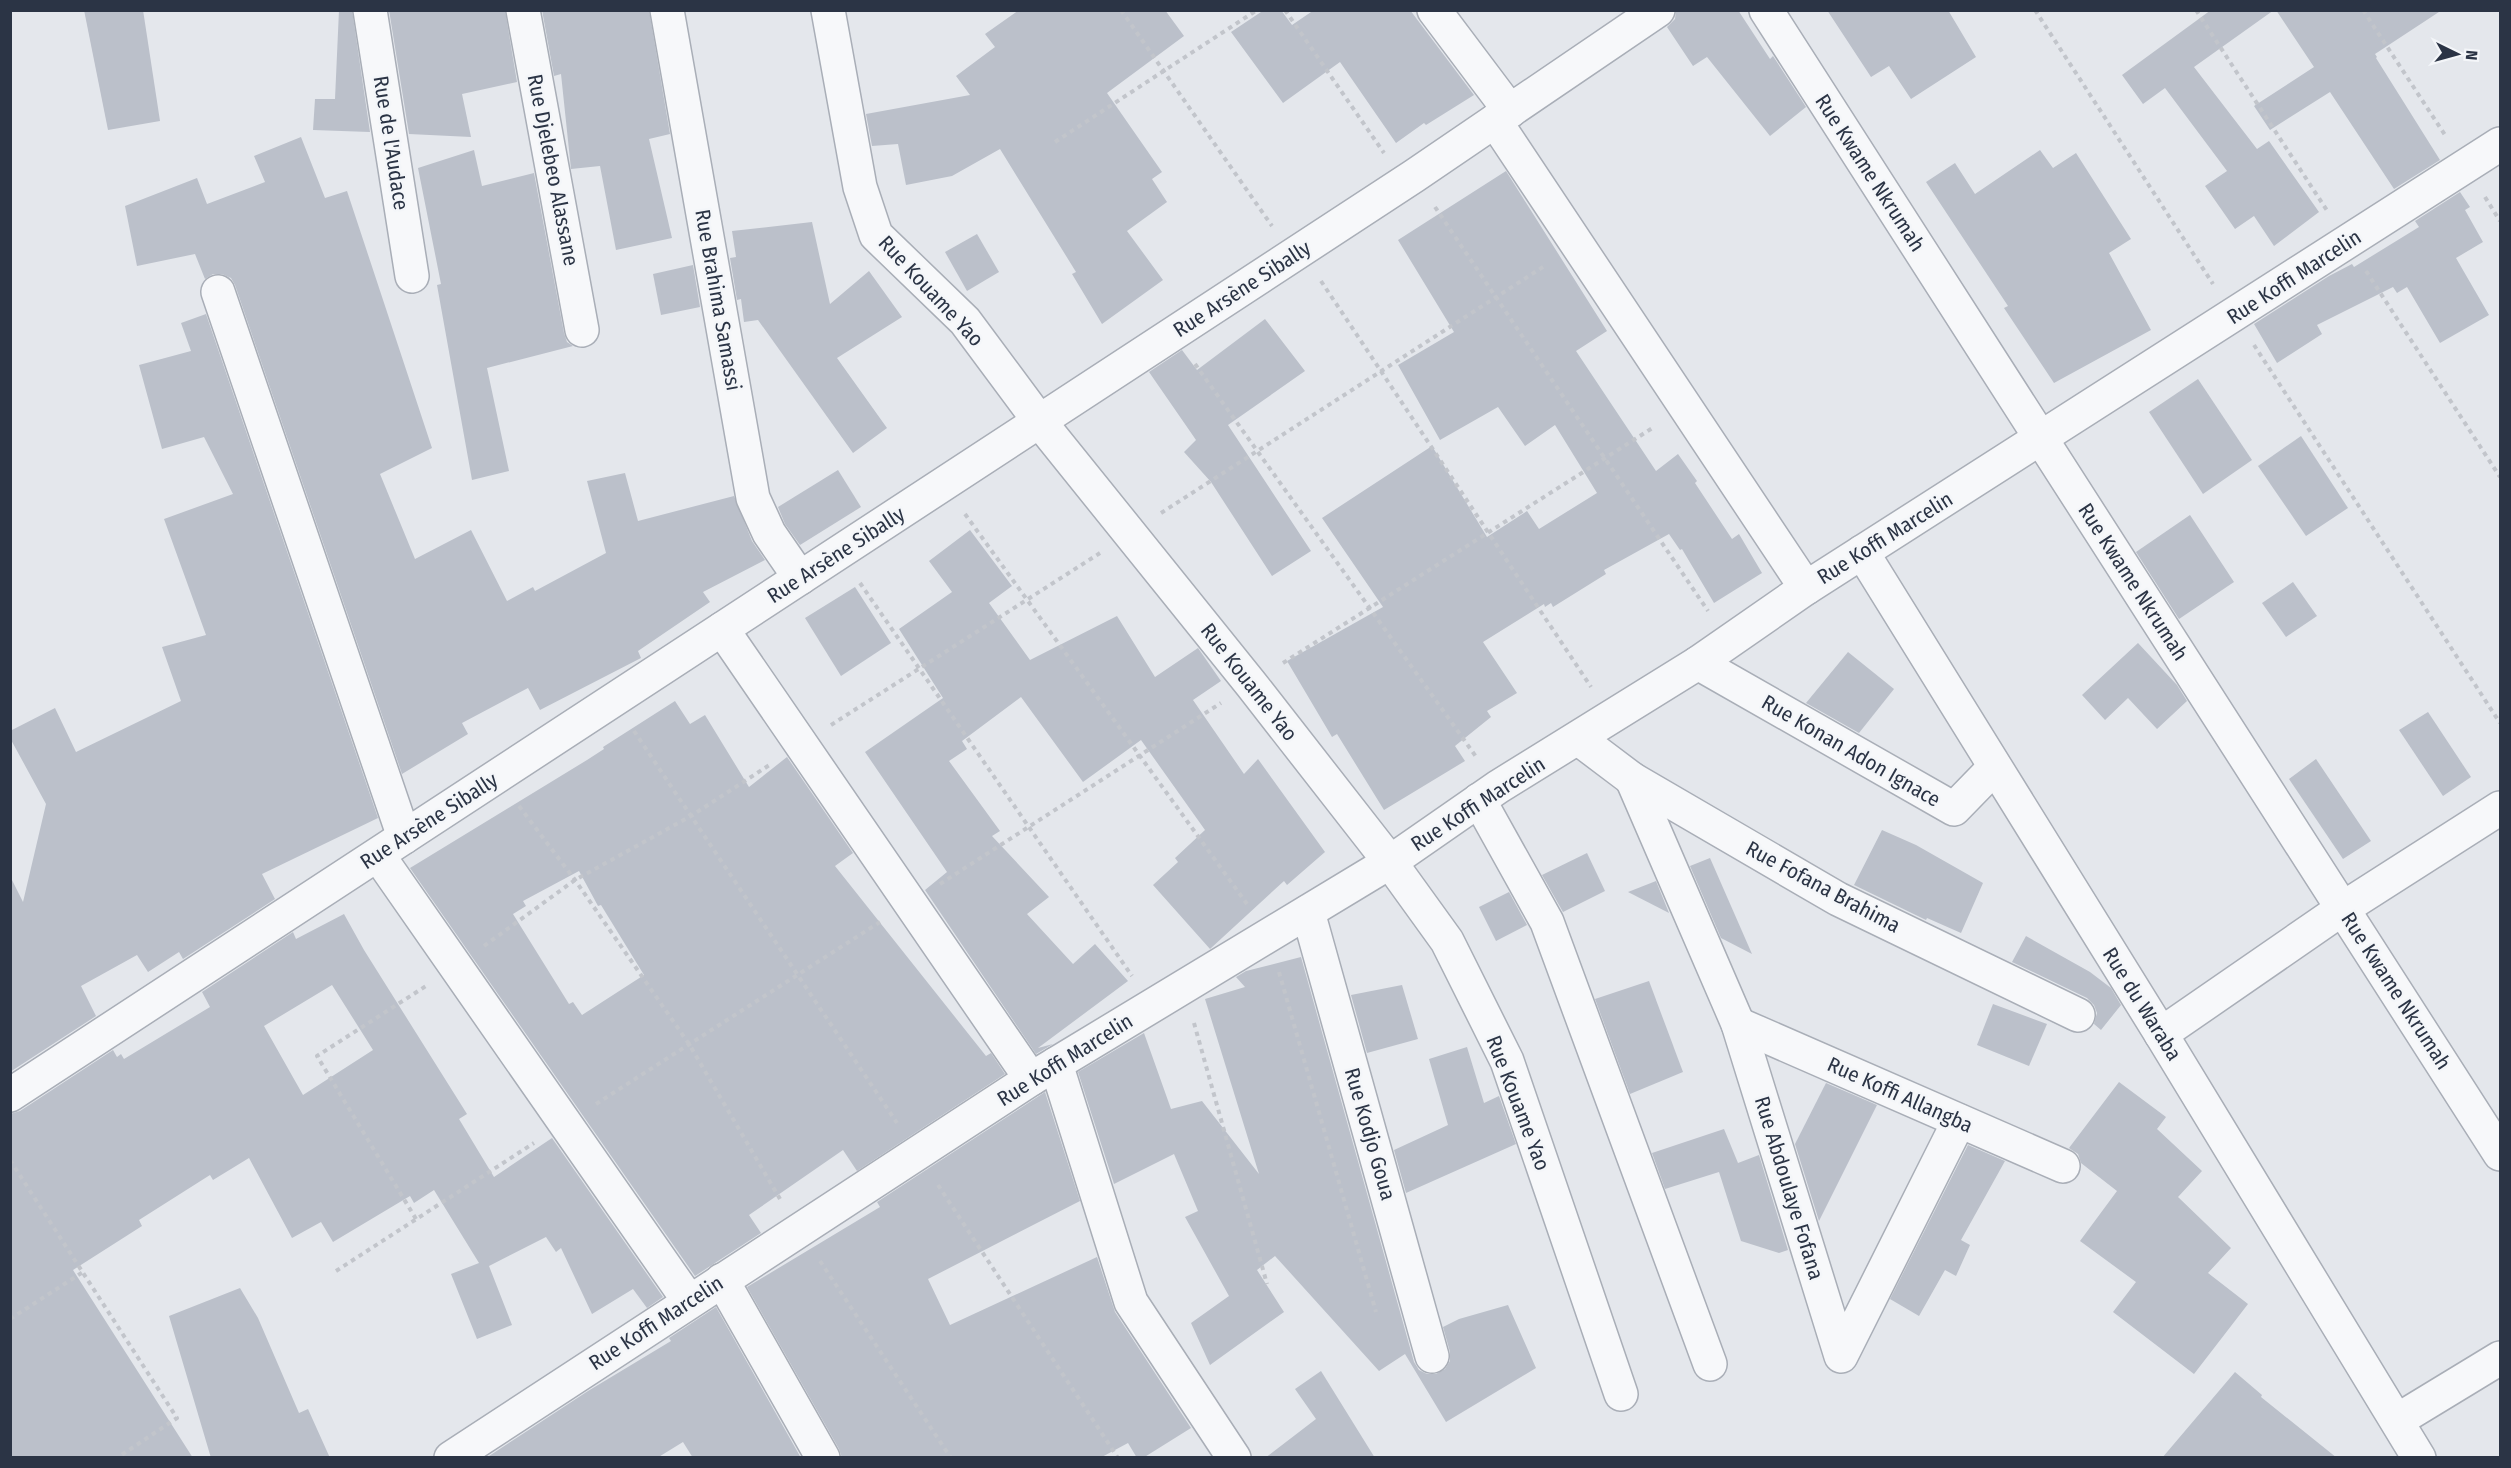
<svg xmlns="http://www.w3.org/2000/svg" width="2511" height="1468" font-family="'Fira Sans Condensed',sans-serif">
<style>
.building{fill:#bbc0ca;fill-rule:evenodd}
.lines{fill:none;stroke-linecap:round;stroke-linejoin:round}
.street-casing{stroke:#a9aeb7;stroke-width:36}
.path{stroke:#c2c5cb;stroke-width:4;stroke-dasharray:4.5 4.5;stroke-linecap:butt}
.street{stroke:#f7f8fa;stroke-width:33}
.labels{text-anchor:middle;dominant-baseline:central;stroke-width:5;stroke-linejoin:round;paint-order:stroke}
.street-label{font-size:21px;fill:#2b3445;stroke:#f4f6f9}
</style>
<rect width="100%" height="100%" fill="#e4e7ec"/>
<g class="building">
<polygon points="84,10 143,10 160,121 108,130"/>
<polygon points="339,10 352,10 370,132 313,130 315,99 335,99"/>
<polygon points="389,10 505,10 517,82 462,94 471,137 409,134"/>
<polygon points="542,10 649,10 670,134 649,139 672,238 616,250 600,166 571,169 561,74 554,76"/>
<polygon points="1019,10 1165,10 1184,36 1107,93 1162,172 1152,179 1167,202 1127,231 1163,280 1102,324 1072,274 1076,272 1000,149 952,176 906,185 898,144 872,146 866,114 970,95 956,76 995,47 985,34"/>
<polygon points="1264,10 1281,10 1292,25 1314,10 1410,10 1474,95 1426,125 1424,123 1396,143 1340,62 1283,103 1231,32"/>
<polygon points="1676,10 1738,10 1770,59 1773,56 1806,107 1770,136 1707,57 1693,66 1667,27 1675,19"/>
<polygon points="1827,10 1948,10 1976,57 1911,99 1889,66 1871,77"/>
<polygon points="2211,10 2274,10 2194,67 2257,149 2269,141 2319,212 2274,246 2254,216 2235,229 2205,186 2227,171 2165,88 2143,104 2122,75"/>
<polygon points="2276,10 2442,10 2375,54 2377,57 2376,58 2440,160 2394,189 2330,92 2270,130 2254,106 2314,67"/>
<polygon points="301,137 325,198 347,191 432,448 380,474 415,559 471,530 507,601 533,587 535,591 606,553 587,481 625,473 638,521 734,496 752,541 765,560 703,592 710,602 638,651 641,658 540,710 528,688 462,723 468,734 402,774 235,285 231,278 222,274 213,274 205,279 195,254 137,266 125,206 197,178 207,204 265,182 254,156"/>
<polygon points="474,150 482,186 534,173 564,333 567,342 573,346 487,368 509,471 472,480 437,285 441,284 418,168"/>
<polygon points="2040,150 2053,168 2076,153 2131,239 2109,253 2151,330 2054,383 2004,308 2008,306 1926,182 1955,163 1975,194"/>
<polygon points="1506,171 1607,331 1576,351 1656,471 1678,454 1697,481 1695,483 1732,539 1739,534 1762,573 1714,603 1682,549 1680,550 1669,534 1604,570 1606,574 1553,607 1551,603 1545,607 1544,604 1483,642 1517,693 1487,711 1491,717 1455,746 1465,761 1384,810 1337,734 1332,737 1287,661 1383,607 1322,518 1432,446 1487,537 1527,511 1539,529 1597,493 1555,425 1525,446 1498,407 1440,440 1398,365 1454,332 1398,240"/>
<polygon points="2460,192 2470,207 2465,210 2483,242 2456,258 2489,315 2440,343 2407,287 2397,293 2393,287 2317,325 2322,334 2277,363 2254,324 2329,276 2352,264 2354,267 2419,227 2415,221"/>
<polygon points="812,222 830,304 869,271 902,317 837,358 887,428 853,453 758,320 744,322 741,299 737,300 730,258 736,257 732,231"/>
<polygon points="977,234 999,272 967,291 945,252"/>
<polygon points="693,265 700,307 661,315 653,274"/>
<polygon points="206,314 378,818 262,874 275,899 183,959 179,952 148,972 137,955 81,986 96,1016 10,1072 10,876 23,902 46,804 10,738 10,731 55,708 76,752 181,701 162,647 206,635 164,519 233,494 204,437 162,449 139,365 191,351 181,323"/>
<polygon points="1265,319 1305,371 1228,425 1311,551 1272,576 1211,482 1184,452 1196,440 1149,372 1182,350 1197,370"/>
<polygon points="2198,379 2252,460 2203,494 2149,412"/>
<polygon points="2301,436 2348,508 2306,536 2258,466"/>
<polygon points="838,470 861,507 800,545 785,524 778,507"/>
<polygon points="2190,515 2234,582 2179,619 2136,552"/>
<polygon points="970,530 1012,586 989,603 1030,660 1117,616 1155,677 1198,648 1221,681 1193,700 1244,774 1258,759 1325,852 1287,885 1284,881 1210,949 1153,885 1178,862 1175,858 1205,830 1141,740 1083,782 1021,697 962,741 967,749 949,761 1000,831 992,836 1049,897 1027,914 1073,964 1095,944 1128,981 1038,1048 1053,1044 1036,1054 925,890 947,872 865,752 943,698 899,629 952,592 929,561"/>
<polygon points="2293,582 2317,616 2286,637 2262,603"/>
<polygon points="855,587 891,643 841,676 805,618"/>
<polygon points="2138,643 2177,685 2187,701 2157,729 2128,698 2105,720 2082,695"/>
<polygon points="1848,652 1894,689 1859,733 1806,703"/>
<path d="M675,701L690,724L705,715L749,787L787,757L853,853L835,866L986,1056L991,1053L1005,1074L857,1171L843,1150L749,1215L761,1233L695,1276L410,868L587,760L604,749L603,747ZM579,871L598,906L601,905L644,975L582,1015L573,1002L569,1004L513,914L526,906L523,901Z"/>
<polygon points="2428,712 2471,777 2443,796 2399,730"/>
<polygon points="2316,759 2371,841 2343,859 2289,779"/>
<polygon points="1882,830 1916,845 1983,883 1961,933 1927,918 1926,920 1854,885"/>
<polygon points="1587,853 1605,891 1563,912 1542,875"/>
<polygon points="1710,858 1752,954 1721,938 1690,866"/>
<polygon points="1656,881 1669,913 1628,892"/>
<polygon points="1509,892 1527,925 1496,941 1479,907"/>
<path d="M344,914L364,950L467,1114L459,1119L494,1177L552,1138L663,1297L647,1308L633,1289L592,1314L561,1248L556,1252L546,1237L489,1266L512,1325L477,1339L451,1274L479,1263L434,1190L414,1203L410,1196L333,1242L321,1222L292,1238L249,1158L213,1180L210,1175L139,1220L142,1226L73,1270L193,1458H10V1114L20,1111L113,1050L117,1057L121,1054L124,1059L210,1007L202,992L293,932L296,939ZM332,985L373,1050L303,1095L264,1026Z"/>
<polygon points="2026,936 2090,972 2111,988 2121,1005 2101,1030 2094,1024 2097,1013 2094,1005 2087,998 2012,962"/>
<polygon points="1301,957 1414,1362 1419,1370 1427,1374 1436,1374 1445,1369 1450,1361 1450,1352 1443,1327 1459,1319 1508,1305 1536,1368 1446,1422 1405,1354 1379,1371 1275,1256 1257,1270 1284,1312 1210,1365 1191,1323 1229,1296 1185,1217 1198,1211 1174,1154 1114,1184 1078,1072 1144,1033 1171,1109 1202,1101 1259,1174 1205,999 1245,987 1236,977 1246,971"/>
<polygon points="1649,981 1683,1072 1630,1094 1595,999"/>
<polygon points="1402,985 1418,1039 1367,1053 1351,995"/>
<polygon points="1993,1004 2047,1024 2029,1066 1977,1045"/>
<polygon points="1467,1047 1484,1103 1499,1096 1516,1144 1406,1193 1394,1150 1448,1125 1429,1059"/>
<polygon points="2119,1082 2166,1117 2157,1129 2202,1171 2178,1197 2231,1248 2208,1273 2248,1304 2194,1374 2113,1312 2136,1282 2080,1241 2117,1191 2081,1163 2078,1154 2069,1148"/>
<polygon points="1826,1083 1877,1105 1819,1221 1795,1144"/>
<polygon points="1045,1092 1080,1201 928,1279 950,1325 1097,1257 1115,1312 1191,1428 1143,1458 1137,1458 1128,1443 1100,1458 842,1458 839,1449 747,1287 880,1207 877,1202"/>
<polygon points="1724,1129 1738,1163 1759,1155 1788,1250 1779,1253 1741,1241 1719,1172 1665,1189 1652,1153"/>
<polygon points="1968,1145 2005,1161 1961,1240 1970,1245 1956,1276 1945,1270 1919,1316 1890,1299"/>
<polygon points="240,1288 258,1318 299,1413 308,1409 330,1458 211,1458 169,1316"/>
<polygon points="716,1307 801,1458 693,1458 683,1442 657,1458 486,1458 588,1391 671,1341 669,1338"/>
<polygon points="1321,1371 1375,1458 1265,1458 1316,1419 1295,1389"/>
<polygon points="2235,1372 2262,1395 2261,1397 2337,1458 2162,1458"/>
</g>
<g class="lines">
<g class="street-casing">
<g id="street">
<polyline points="370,10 412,276"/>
<polyline points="523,10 582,330"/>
<polyline points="667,10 753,498 769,533 800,578"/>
<polyline points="828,10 860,187 876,235 965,321 1040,422 1251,684 1390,862 1447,941 1507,1061 1621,1394"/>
<polyline points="1434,10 1510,111"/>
<polyline points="1766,10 2500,1154"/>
<polyline points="1495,121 1806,588"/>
<polyline points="218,292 404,837"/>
<polyline points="1862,552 2161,1034 2419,1458"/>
<polyline points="722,629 1031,1079"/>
<polyline points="1698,663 1954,809 1994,768"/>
<polyline points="1579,739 1632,779 1838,899 2078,1015"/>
<polyline points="1632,779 1738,1024 1841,1356 1959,1121"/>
<polyline points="1479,800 1547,922 1710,1364"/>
<polyline points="378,855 689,1301"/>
<polyline points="1308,912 1432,1356"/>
<polyline points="1738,1024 2063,1166"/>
<polyline points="2161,1034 2342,909 2500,808"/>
<polyline points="1056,1064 1131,1302 1234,1458"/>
<polyline points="10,1095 1414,176 1658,10"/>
<polyline points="722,1280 823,1458"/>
<polyline points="2398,1420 2500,1358"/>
<polyline points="451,1458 1031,1079 1390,862 1498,787 1698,663 1806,588 2500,144"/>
</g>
</g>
<g class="path">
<polyline points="1121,10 1272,226"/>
<polyline points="1285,10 1384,153"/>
<polyline points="2035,10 2213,284"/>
<polyline points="2196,10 2328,212"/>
<polyline points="2363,10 2445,135"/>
<polyline points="1055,142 1257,10"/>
<polyline points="2485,197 2500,221"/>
<polyline points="1435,207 1708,611"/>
<polyline points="2366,271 2500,477"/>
<polyline points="1321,281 1591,687"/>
<polyline points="2254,345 2500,723"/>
<polyline points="1195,364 1477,758"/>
<polyline points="1161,513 1546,265"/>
<polyline points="965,514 1247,904"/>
<polyline points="860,583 1132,976"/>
<polyline points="1283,663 1654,427"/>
<polyline points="831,725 1100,553"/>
<polyline points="634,731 897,1123"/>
<polyline points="519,806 575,880 689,1044 780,1199"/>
<polyline points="940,884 1221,703"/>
<polyline points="484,946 575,880 691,816 771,764"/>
<polyline points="1279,972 1376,1312"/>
<polyline points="1194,1023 1267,1284"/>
<polyline points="596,1104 880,922"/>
<polyline points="10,1160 177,1418 117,1458"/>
<polyline points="938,1185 1118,1458"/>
<polyline points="416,1219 317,1056 426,986"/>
<polyline points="820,1261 951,1458"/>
<polyline points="336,1271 534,1143"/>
<polyline points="10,1319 83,1272"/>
</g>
<use href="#street" class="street"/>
</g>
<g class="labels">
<g class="street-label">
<text transform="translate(391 143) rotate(81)">Rue de l'Audace</text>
<text transform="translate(553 170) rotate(79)">Rue Djelebeo Alassane</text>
<text transform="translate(1870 173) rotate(57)">Rue Kwame Nkrumah</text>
<text transform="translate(2294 277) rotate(-33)">Rue Koffi Marcelin</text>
<text transform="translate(1242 289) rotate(-33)">Rue Arsène Sibally</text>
<text transform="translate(931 291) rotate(47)">Rue Kouame Yao</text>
<text transform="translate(718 300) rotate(80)">Rue Brahima Samassi</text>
<text transform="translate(1885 538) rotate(-32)">Rue Koffi Marcelin</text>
<text transform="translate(836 555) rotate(-33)">Rue Arsène Sibally</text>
<text transform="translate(2133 582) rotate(57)">Rue Kwame Nkrumah</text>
<text transform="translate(1249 682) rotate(52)">Rue Kouame Yao</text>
<text transform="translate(1851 751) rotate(30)">Rue Konan Adon Ignace</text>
<text transform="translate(1478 804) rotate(-33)">Rue Koffi Marcelin</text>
<text transform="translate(429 821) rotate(-33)">Rue Arsène Sibally</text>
<text transform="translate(1823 887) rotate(28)">Rue Fofana Brahima</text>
<text transform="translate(2396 991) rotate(57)">Rue Kwame Nkrumah</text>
<text transform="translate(2142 1004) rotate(58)">Rue du Waraba</text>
<text transform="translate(1065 1060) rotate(-32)">Rue Koffi Marcelin</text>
<text transform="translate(1900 1095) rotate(24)">Rue Koffi Allangba</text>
<text transform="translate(1518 1103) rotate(69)">Rue Kouame Yao</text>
<text transform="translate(1370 1134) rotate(74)">Rue Kodjo Goua</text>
<text transform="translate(1789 1188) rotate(73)">Rue Abdoulaye Fofana</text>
<text transform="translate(656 1323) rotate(-33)">Rue Koffi Marcelin</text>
</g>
</g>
<rect width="2511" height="1468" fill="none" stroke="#2b3445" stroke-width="24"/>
<g transform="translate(2457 54) rotate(95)" stroke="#f4f6f9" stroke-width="4.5" paint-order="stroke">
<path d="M0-4.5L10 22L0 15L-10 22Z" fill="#2b3445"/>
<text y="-9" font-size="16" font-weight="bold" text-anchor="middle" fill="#2b3445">N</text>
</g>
</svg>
